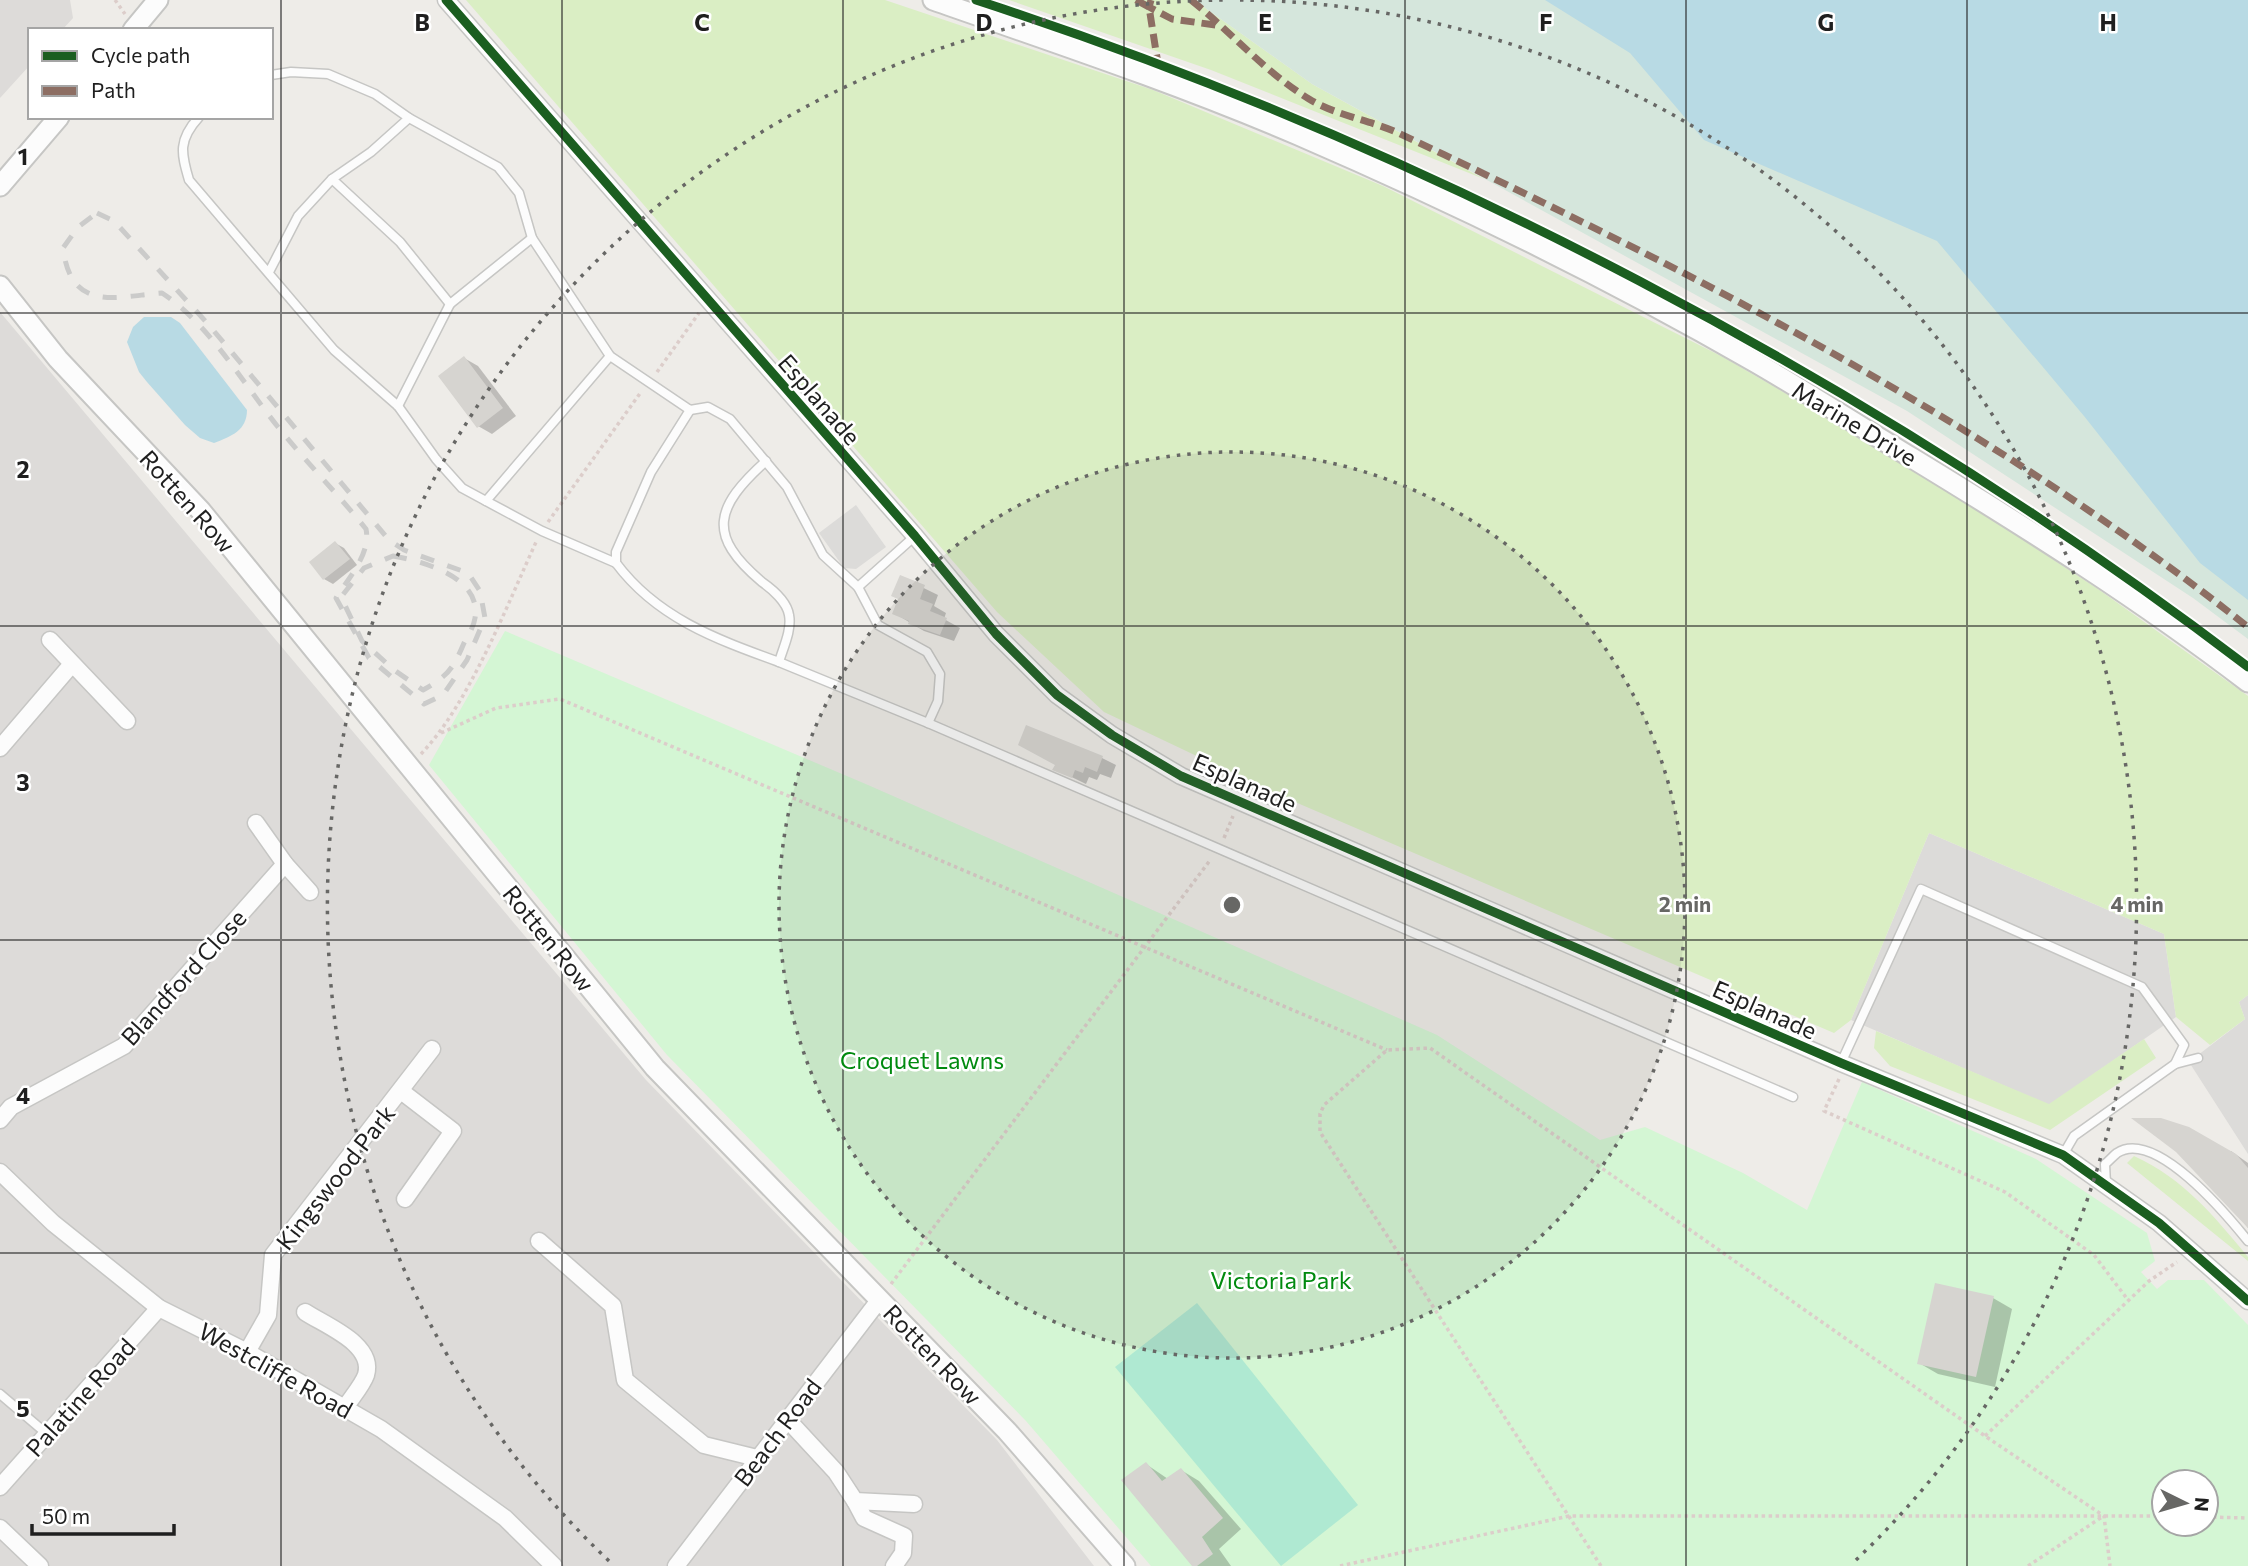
<svg xmlns="http://www.w3.org/2000/svg" width="2248" height="1566" font-family="Commissioner,sans-serif">
<style>
.residential{fill:#dddbd9}
.religious{fill:#dcdbd9}
.grass{fill:#daeec4}
.wetland{fill:#d5e6dc}
.park{fill:#d4f6d4;fill-rule:evenodd}
.pitch{fill:#afe9d2}
.water{fill:#b8dae4}
.shadow{fill:#0003}
.building{fill:#d6d4d0}
.lines{fill:none;stroke-linecap:round;stroke-linejoin:round}
.service-casing{stroke:#c6c6c4;stroke-width:11}
.minor-casing{stroke:#c6c6c4;stroke-width:19}
.tertiary-casing{stroke:#c6c6c4;stroke-width:23}
.path{stroke:#dccdca;stroke-width:3.5;stroke-dasharray:3.5 3.5;stroke-linecap:butt}
.service{stroke:#fcfcfc;stroke-width:8}
.minor{stroke:#fcfcfc;stroke-width:16}
.tertiary{stroke:#fcfcfc;stroke-width:19}
.rail{stroke:#cbcbca;stroke-width:5;stroke-dasharray:14 14;stroke-linecap:butt}
.quiet{stroke:#8d6e63;stroke-width:7;stroke-dasharray:14 7;stroke-linecap:butt}
.cycleway-casing{stroke:#fff;stroke-width:13}
.cycleway{stroke:#1b5e20;stroke-width:9}
.grid{fill:none;stroke:#1f1f1f;stroke-width:2;stroke-opacity:0.55}
.ring{fill:none;stroke:#676765;stroke-width:3.5;stroke-dasharray:3.5 7}
.labels{text-anchor:middle;dominant-baseline:central;stroke-width:5;stroke-linejoin:round;paint-order:stroke}
.street-label{font-size:24px;fill:#1f1f1f;stroke:#fff}
.park-label{font-size:24px;fill:#018a0f;stroke:#fff}
.grid-label{font-size:23px;text-anchor:middle;font-weight:bold;fill:#1f1f1f;stroke:#fff;stroke-width:5;stroke-linejoin:round;paint-order:stroke}
.centre{fill:#676765;stroke:#fff;stroke-width:3.5}
.ring-label{font-size:21px;text-anchor:middle;font-weight:bold;fill:#676765;stroke:#fff;stroke-width:5;stroke-linejoin:round;paint-order:stroke}
</style>
<rect width="100%" height="100%" fill="#eeece8"/>
<g class="residential">
<polygon points="0,0 70,0 73,18 62,30 30,30 30,65 0,98"/>
<polygon points="0,312 646,1080 997,1440 1094,1566 0,1566"/>
</g>
<g class="religious">
<polygon points="856,505 886,547 856,569 844,568 819,533"/>
<polygon points="1929,833 2164,934 2176,1017 2049,1105 1851,1020"/>
<polygon points="2248,995 2248,1154 2189,1062 2245,1019 2239,1002"/>
</g>
<g class="grass">
<polygon points="466,0 885,0 1153,90 1383,186 1723,357 1909,465 2098,589 2248,696 2248,995 2239,1002 2245,1019 2210,1045 2176,1017 2164,934 1929,833 1851,1020 1834,1033 1281,796 1104,712 997,612"/>
<polygon points="1009,0 1194,0 1312,84 1484,179 1211,70"/>
<polygon points="1876,1031 2049,1104 2144,1039 2156,1058 2050,1130 1890,1066 1874,1048"/>
<path d="M2134,1156C2184,1179 2214,1216 2248,1257V1261L2127,1163Z"/>
</g>
<polygon class="wetland" points="1194,0 2248,0 2248,639 2193,598 1907,411 1312,84"/>
<path class="park" d="M505,631L868,785L1437,1035L1600,1140L1645,1127L1743,1173L1807,1210L1862,1082L2036,1159L2147,1233L2155,1261L2141,1272L2157,1289L2168,1280H2204L2248,1325V1566H1151L1026,1421L667,1055L429,765ZM2164,1482H2206V1524H2164Z"/>
<polygon class="pitch" points="1197,1303 1358,1505 1281,1566 1115,1367"/>
<g class="water">
<polygon points="1545,0 2248,0 2248,600 2200,563 2084,416 1937,241 1704,140 1630,53"/>
<path d="M144,317H171L180,323L247,410C247,430 232,436 214,443L200,438L185,425L147,382L139,372L127,342L133,327Z"/>
</g>
<g class="shadow">
<polygon points="464,358 478,366 516,416 492,434 478,426"/>
<polygon points="335,543 344,548 357,565 333,584 324,579"/>
<polygon points="901,577 938,595 934,606 946,613 944,619 960,628 954,641 924,631 894,613 900,599"/>
<polygon points="1102,758 1116,765 1111,778 1100,774 1097,780 1089,777 1086,784 1055,769 1057,764"/>
<polygon points="2231,1151 2248,1163 2248,1228 2218,1190"/>
<polygon points="1993,1298 2012,1309 1995,1387 1938,1374 1919,1363"/>
<polygon points="1146,1464 1168,1479 1181,1470 1199,1481 1241,1529 1219,1549 1231,1566 1195,1566"/>
</g>
<g class="building">
<polygon points="464,356 503,408 477,428 438,376"/>
<polygon points="335,541 350,559 323,580 309,562"/>
<polygon points="900,575 925,585 920,599 933,604 930,611 947,618 940,635 908,624 909,621 892,614 898,599 891,596"/>
<polygon points="1026,725 1103,756 1097,772 1085,767 1083,773 1075,770 1072,778 1052,770 1055,765 1018,745"/>
<polygon points="2131,1118 2161,1118 2189,1127 2236,1154 2248,1168 2248,1228 2176,1152"/>
<polygon points="1935,1283 1994,1296 1976,1377 1917,1364"/>
<polygon points="1146,1462 1162,1481 1181,1468 1223,1518 1202,1537 1213,1554 1197,1566 1192,1566 1121,1480"/>
</g>
<g class="lines">
<g class="service-casing">
<g id="service">
<polyline points="271,75 291,72 328,74 375,94 409,118 498,167 519,193 532,238 610,356 690,410 708,407 730,419 787,487 823,555 858,587 878,625 927,652 940,674 938,701 928,723"/>
<path d="M199,117C178,140 181,153 189,180L334,350L398,406L436,459L462,488L486,501L610,356"/>
<polyline points="332,179 400,242 450,304"/>
<polyline points="269,272 298,216 332,179 371,152 409,118"/>
<polyline points="398,406 450,304 532,238"/>
<path d="M690,410L651,472L616,552V563C657,618 716,639 779,662C783,648 792,630 789,615C787,602 772,589 762,582C706,535 715,507 766,461"/>
<polyline points="486,501 542,531 616,563"/>
<polyline points="858,587 915,536"/>
<polyline points="779,662 928,723 1793,1097"/>
<polyline points="1841,1063 1921,889 2142,987 2184,1045 2175,1064"/>
<polyline points="2063,1155 2074,1136 2175,1064 2198,1058"/>
<path d="M2106,1185L2105,1164C2109,1161 2113,1156 2117,1153C2155,1128 2227,1215 2248,1241"/>
<polyline points="0,1394 47,1434"/>
</g>
</g>
<g class="minor-casing">
<g id="minor">
<polyline points="446,0 915,536 996,634 1057,695 1112,735 1181,776 1841,1063 2063,1155 2159,1223 2248,1301"/>
<polyline points="50,640 127,721"/>
<polyline points="0,748 72,664"/>
<polyline points="256,823 285,864 310,892"/>
<polyline points="401,1091 453,1131 405,1199"/>
<polyline points="0,1120 11,1107 124,1046 285,864"/>
<polyline points="0,1172 53,1223 159,1308 247,1352 381,1429 505,1518 554,1566"/>
<polyline points="539,1241 613,1306 625,1380 704,1445 757,1458"/>
<path d="M305,1312C326,1326 375,1344 366,1375C362,1386 351,1398 345,1408"/>
<polyline points="247,1352 268,1315 273,1255 432,1049"/>
<polyline points="787,1419 836,1472 855,1501 914,1504"/>
<polyline points="0,1487 159,1308"/>
<polyline points="855,1501 864,1518 904,1536 903,1553 894,1566"/>
<polyline points="0,1528 40,1566"/>
<polyline points="676,1566 880,1299"/>
</g>
</g>
<g class="tertiary-casing">
<g id="tertiary">
<path d="M933,0C1056,43 1179,84 1298,135C1453,202 1607,277 1753,361C1807,392 1859,426 1912,458C2027,528 2141,600 2248,682"/>
<polyline points="133,30 158,0"/>
<polyline points="0,186 59,117"/>
<polyline points="0,286 58,359 201,511 655,1068 1007,1431 1125,1566"/>
</g>
</g>
<g class="path">
<polyline points="115,0 125,14"/>
<polyline points="657,372 699,313"/>
<polyline points="548,522 641,392"/>
<polyline points="441,733 496,708 560,699 1387,1050"/>
<path d="M421,754C469,704 507,605 537,540"/>
<polyline points="1224,838 1233,816"/>
<polyline points="1839,1079 1824,1111 2005,1192 2094,1255 2128,1300"/>
<polyline points="891,1284 1211,859"/>
<polyline points="1985,1436 2149,1281 2177,1262"/>
<polyline points="2206,1517 2248,1518"/>
<polyline points="1340,1566 1569,1516 2164,1516"/>
<polyline points="1601,1566 1320,1132 1320,1114 1324,1105 1387,1050 1430,1048 1985,1436 2104,1516 2110,1566"/>
<polyline points="2028,1566 2102,1517"/>
</g>
<use href="#service" class="service"/>
<use href="#minor" class="minor"/>
<use href="#tertiary" class="tertiary"/>
<g class="rail">
<path d="M97,213L114,221L208,324L389,540L404,550L468,573L480,591L485,618L467,660L443,695L424,704L369,658L336,598C349,577 371,554 366,529C338,494 306,462 278,427C242,382 210,325 162,293C118,296 71,314 63,248L78,227Z"/>
<path d="M393,556C422,561 482,577 475,618C474,626 468,636 464,643C453,669 448,676 423,690L394,670L362,641L341,597L364,568Z"/>
</g>
<g class="quiet">
<polyline points="1136,0 1149,7 1158,64"/>
<polyline points="1151,0 1149,7 1172,19 1222,26"/>
<path d="M1191,0C1231,32 1265,72 1309,99C1335,115 1369,120 1396,132C1486,174 1575,218 1664,263C1867,367 2069,485 2248,627"/>
</g>
<g class="cycleway-casing">
<g id="cycleway">
<polyline points="446,0 915,536 996,634 1057,695 1112,735 1181,776 1841,1063 2063,1155 2159,1223 2248,1301"/>
<path d="M976,0C1423,145 1874,382 2248,667"/>
</g>
</g>
<use href="#cycleway" class="cycleway"/>
</g>
<path class="grid" d="M281,0V1566M562,0V1566M843,0V1566M1124,0V1566M1405,0V1566M1686,0V1566M1967,0V1566M0,313H2248M0,626H2248M0,940H2248M0,1253H2248"/>
<circle cx="1232" cy="905" r="453" fill="#676765" fill-opacity=".12"/>
<g class="ring">
<circle cx="1232" cy="905" r="453"/>
<path d="M609 1561A905 905 0 0 1 1224 0M1240 0A905 905 0 0 1 1855 1561"/>
</g>
<g class="labels">
<g class="street-label">
<text transform="translate(820 399) rotate(49)">Esplanade</text>
<text transform="translate(1855 423) rotate(31)">Marine Drive</text>
<text transform="translate(188 501) rotate(48)">Rotten Row</text>
<text transform="translate(1245 782) rotate(24)">Esplanade</text>
<text transform="translate(549 938) rotate(51)">Rotten Row</text>
<text transform="translate(183 977) rotate(-48)">Blandford Close</text>
<text transform="translate(1765 1009) rotate(24)">Esplanade</text>
<text transform="translate(335 1177) rotate(-52)">Kingswood Park</text>
<text transform="translate(933 1354) rotate(46)">Rotten Row</text>
<text transform="translate(276 1370) rotate(29)">Westcliffe Road</text>
<text transform="translate(80 1397) rotate(-48)">Palatine Road</text>
<text transform="translate(777 1432) rotate(-53)">Beach Road</text>
</g>
<g class="park-label">
<text x="922" y="1059">Croquet Lawns</text>
<text x="1281" y="1279">Victoria Park</text>
</g>
</g>
<g class="grid-label">
<text x="422" y="31">B</text>
<text x="702" y="31">C</text>
<text x="984" y="31">D</text>
<text x="1265" y="31">E</text>
<text x="1546" y="31">F</text>
<text x="1826" y="31">G</text>
<text x="2108" y="31">H</text>
<text x="23" y="165">1</text>
<text x="23" y="478">2</text>
<text x="23" y="791">3</text>
<text x="23" y="1104">4</text>
<text x="23" y="1417">5</text>
</g>
<circle cx="1232" cy="905" r="10" class="centre"/>
<g class="ring-label">
<text x="1685" y="912">2 min</text>
<text x="2137" y="912">4 min</text>
</g>
<rect x="28" y="28" width="245" height="91" fill="#ffffff" stroke="#a5a5a5" stroke-width="2"/>
<rect x="42" y="51" width="35" height="10" fill="#1b5e20" stroke="#a5a5a5" stroke-width="2"/>
<text x="91" y="63" font-size="21" fill="#1f1f1f">Cycle path</text>
<rect x="42" y="86" width="35" height="10" fill="#8d6e63" stroke="#a5a5a5" stroke-width="2"/>
<text x="91" y="98" font-size="21" fill="#1f1f1f">Path</text>
<g transform="translate(2185 1503) rotate(95)"><circle r="33" fill="#ffffff" stroke="#a5a5a5" stroke-width="2"/>
<path d="M0-5L12 26L0 18L-12 26Z" fill="#676765"/>
<text y="-10" font-size="19" font-weight="bold" text-anchor="middle" fill="#1f1f1f">N</text>
</g>
<path d="M32 1524v10h142v-10" fill="none" stroke="#1f1f1f" stroke-width="3.5"/>
<text x="42" y="1524" font-size="21" fill="#1f1f1f" stroke="#ffffff" stroke-width="5" paint-order="stroke">50 m</text>
</svg>
